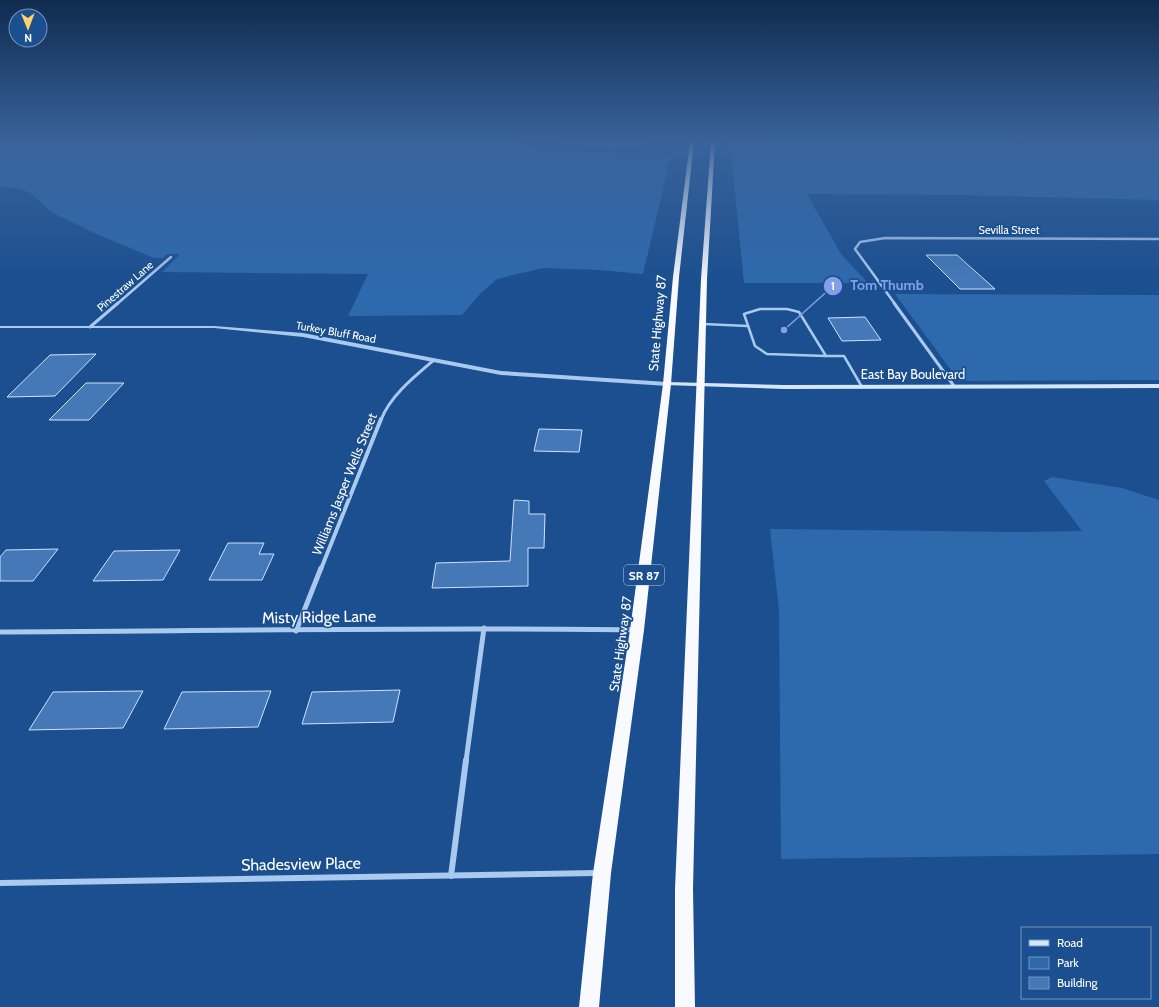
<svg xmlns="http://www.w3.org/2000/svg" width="1159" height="1007" font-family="Cabin,sans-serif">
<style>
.green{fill:#2e69ad}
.water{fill:#3c6290;stroke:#9cc4f0}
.building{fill:#4478b7;stroke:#cfe3fa}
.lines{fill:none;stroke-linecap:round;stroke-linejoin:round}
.service{stroke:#a9c9ee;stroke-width:2.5}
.minor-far4{stroke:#a9c9ee;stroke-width:2.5}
.minor-far3{stroke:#a9c9ee;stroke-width:3}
.minor-far2{stroke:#a9c9ee;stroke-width:4}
.minor-far1{stroke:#a9c9ee;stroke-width:5}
.minor{stroke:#a9c9ee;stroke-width:6}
.tertiary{fill:#a9c9ee;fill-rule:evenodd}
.secondary{fill:#d6e6fa;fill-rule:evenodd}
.trunk{fill:#f8faff;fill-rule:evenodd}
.labels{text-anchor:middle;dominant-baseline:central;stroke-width:3.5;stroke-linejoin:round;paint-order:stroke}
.far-street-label{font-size:11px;fill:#fff;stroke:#1b4f8f}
.shield{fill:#1b4f8f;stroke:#bbcadd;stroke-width:1}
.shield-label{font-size:12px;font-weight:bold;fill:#fff}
.street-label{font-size:13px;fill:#fff;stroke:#1b4f8f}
.near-street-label{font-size:16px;fill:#fff;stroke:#1b4f8f}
.leader{fill:none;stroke:#839eea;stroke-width:1.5}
.callout-dot{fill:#839eea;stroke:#1b4f8f;stroke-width:1.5}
.mark-label{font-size:12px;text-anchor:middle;font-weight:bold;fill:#fff}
.callout-label{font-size:14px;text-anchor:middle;font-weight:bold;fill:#839eea;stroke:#1b4f8f;stroke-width:3.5;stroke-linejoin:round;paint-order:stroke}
</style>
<rect width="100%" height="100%" fill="#1b4f8f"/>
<g class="green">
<polygon points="0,142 523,142 528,147 542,151 671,155 643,274 600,270 543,268 497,279 481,293 462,315 348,316 368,274 162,272 180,254 167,254 163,258 154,258 94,233 51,212 32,194 18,188 0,187"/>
<polygon points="730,142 1159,142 1159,200 957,195 807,194 841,254 868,283 744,283"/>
<polygon points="895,294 1159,295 1159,380 959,381"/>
<polygon points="1052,477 1122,488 1159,500 1159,854 781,859 779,610 770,529 1020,532 1082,531 1044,481"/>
</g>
<path class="water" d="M565,142H644C634,151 580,145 565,142Z"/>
<g class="building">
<polygon points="926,255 957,255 995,289 960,289"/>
<polygon points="865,317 881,340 842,341 828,318"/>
<polygon points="96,354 55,396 7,397 50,355"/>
<polygon points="86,383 124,383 89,420 49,420"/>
<polygon points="539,429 582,430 579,452 534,451"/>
<polygon points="514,500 529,501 529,514 545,514 544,548 528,548 528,586 432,588 436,563 510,561"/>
<polygon points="228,543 264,543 259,554 274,554 262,580 209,580"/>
<polygon points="58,549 33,581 0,581 0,557 6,550"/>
<polygon points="180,550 163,580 93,581 114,551"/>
<polygon points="400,690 393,722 302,724 312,692"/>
<polygon points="143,691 123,728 29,730 53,692"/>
<polygon points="271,691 258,727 164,729 182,692"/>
</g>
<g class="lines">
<g class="service">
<polygon points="760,309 787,309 799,312 826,356 767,354 755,346 744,314"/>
<polyline points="703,324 748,326"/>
<polyline points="826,356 844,356 862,387"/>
</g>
<g class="minor-far4">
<polyline points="117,304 171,257"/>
<polyline points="895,304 855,249 860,242 885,238 1159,239"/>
</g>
<g class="minor-far3">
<polyline points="894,303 954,386"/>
<polyline points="90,327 118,303"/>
<path d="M381,420C390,396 414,377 434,360"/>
</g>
<polyline class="minor-far2" points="321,569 381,419"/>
<g class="minor-far1">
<polyline points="296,631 321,568"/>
<path d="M0,632C212,631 423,627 635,630"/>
<polyline points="466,761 484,628"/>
</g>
<g class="minor">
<polyline points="451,876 466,760"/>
<polyline points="0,883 597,873"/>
</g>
<polygon class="tertiary" points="0,326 214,326 303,333 501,371 667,382 670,384 667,386 501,375 303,337 214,328 0,328"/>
<polygon class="secondary" points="667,382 784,385 1159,384 1159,388 784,389 665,385 664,384"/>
<g class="trunk">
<polygon points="690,142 694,142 679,277 671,384 644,630 611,873 599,1007 579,1007 593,873 630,630 663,384 673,277"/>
<polygon points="711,142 715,142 707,279 693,889 695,1007 675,1007 675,889 701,279"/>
</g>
</g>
<linearGradient id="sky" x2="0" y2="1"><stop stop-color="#0f2b4f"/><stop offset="0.5" stop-color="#39639b"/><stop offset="1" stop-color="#39639b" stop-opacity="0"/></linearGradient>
<rect width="1159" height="283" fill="url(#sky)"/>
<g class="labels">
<g class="far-street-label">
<text x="1009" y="230">Sevilla Street</text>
<text transform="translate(125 286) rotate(-41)">Pinestraw Lane</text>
<text transform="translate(336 332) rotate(10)">Turkey Bluff Road</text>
</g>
<rect class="shield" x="624" y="565" width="40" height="20" rx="3"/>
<g class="shield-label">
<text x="644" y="575">SR 87</text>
</g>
<g class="street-label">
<text transform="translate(657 323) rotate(-85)">State Highway 87</text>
<text x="913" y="374">East Bay Boulevard</text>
<text transform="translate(344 484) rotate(-68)">Williams Jasper Wells Street</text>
<text transform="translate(620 644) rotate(-82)">State Highway 87</text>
</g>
<g class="near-street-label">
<text transform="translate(319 617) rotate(-1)">Misty Ridge Lane</text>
<text transform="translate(301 864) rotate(-1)">Shadesview Place</text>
</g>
</g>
<path class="leader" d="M784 330L833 286"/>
<g class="callout-dot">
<circle cx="784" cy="330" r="4"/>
<circle cx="833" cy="286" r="10"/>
</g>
<g class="mark-label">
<text x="833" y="290">1</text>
</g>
<g class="callout-label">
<text x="887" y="290">Tom Thumb</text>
</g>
<rect x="1021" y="927" width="130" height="72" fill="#1b4f8f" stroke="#7695bc"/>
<rect x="1029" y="940" width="20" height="6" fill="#d6e6fa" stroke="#7695bc"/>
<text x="1057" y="947" font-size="12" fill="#ffffff">Road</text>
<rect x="1029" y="957" width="20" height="12" fill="#2e69ad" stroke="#7695bc"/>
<text x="1057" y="967" font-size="12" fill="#ffffff">Park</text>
<rect x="1029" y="977" width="20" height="12" fill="#4478b7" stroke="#7695bc"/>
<text x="1057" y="987" font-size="12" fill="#ffffff">Building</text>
<g transform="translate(28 28) rotate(179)"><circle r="19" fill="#1b4f8f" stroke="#7695bc"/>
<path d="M0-3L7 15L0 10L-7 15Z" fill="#ffd166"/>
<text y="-6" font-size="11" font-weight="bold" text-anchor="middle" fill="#ffffff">N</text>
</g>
</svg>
